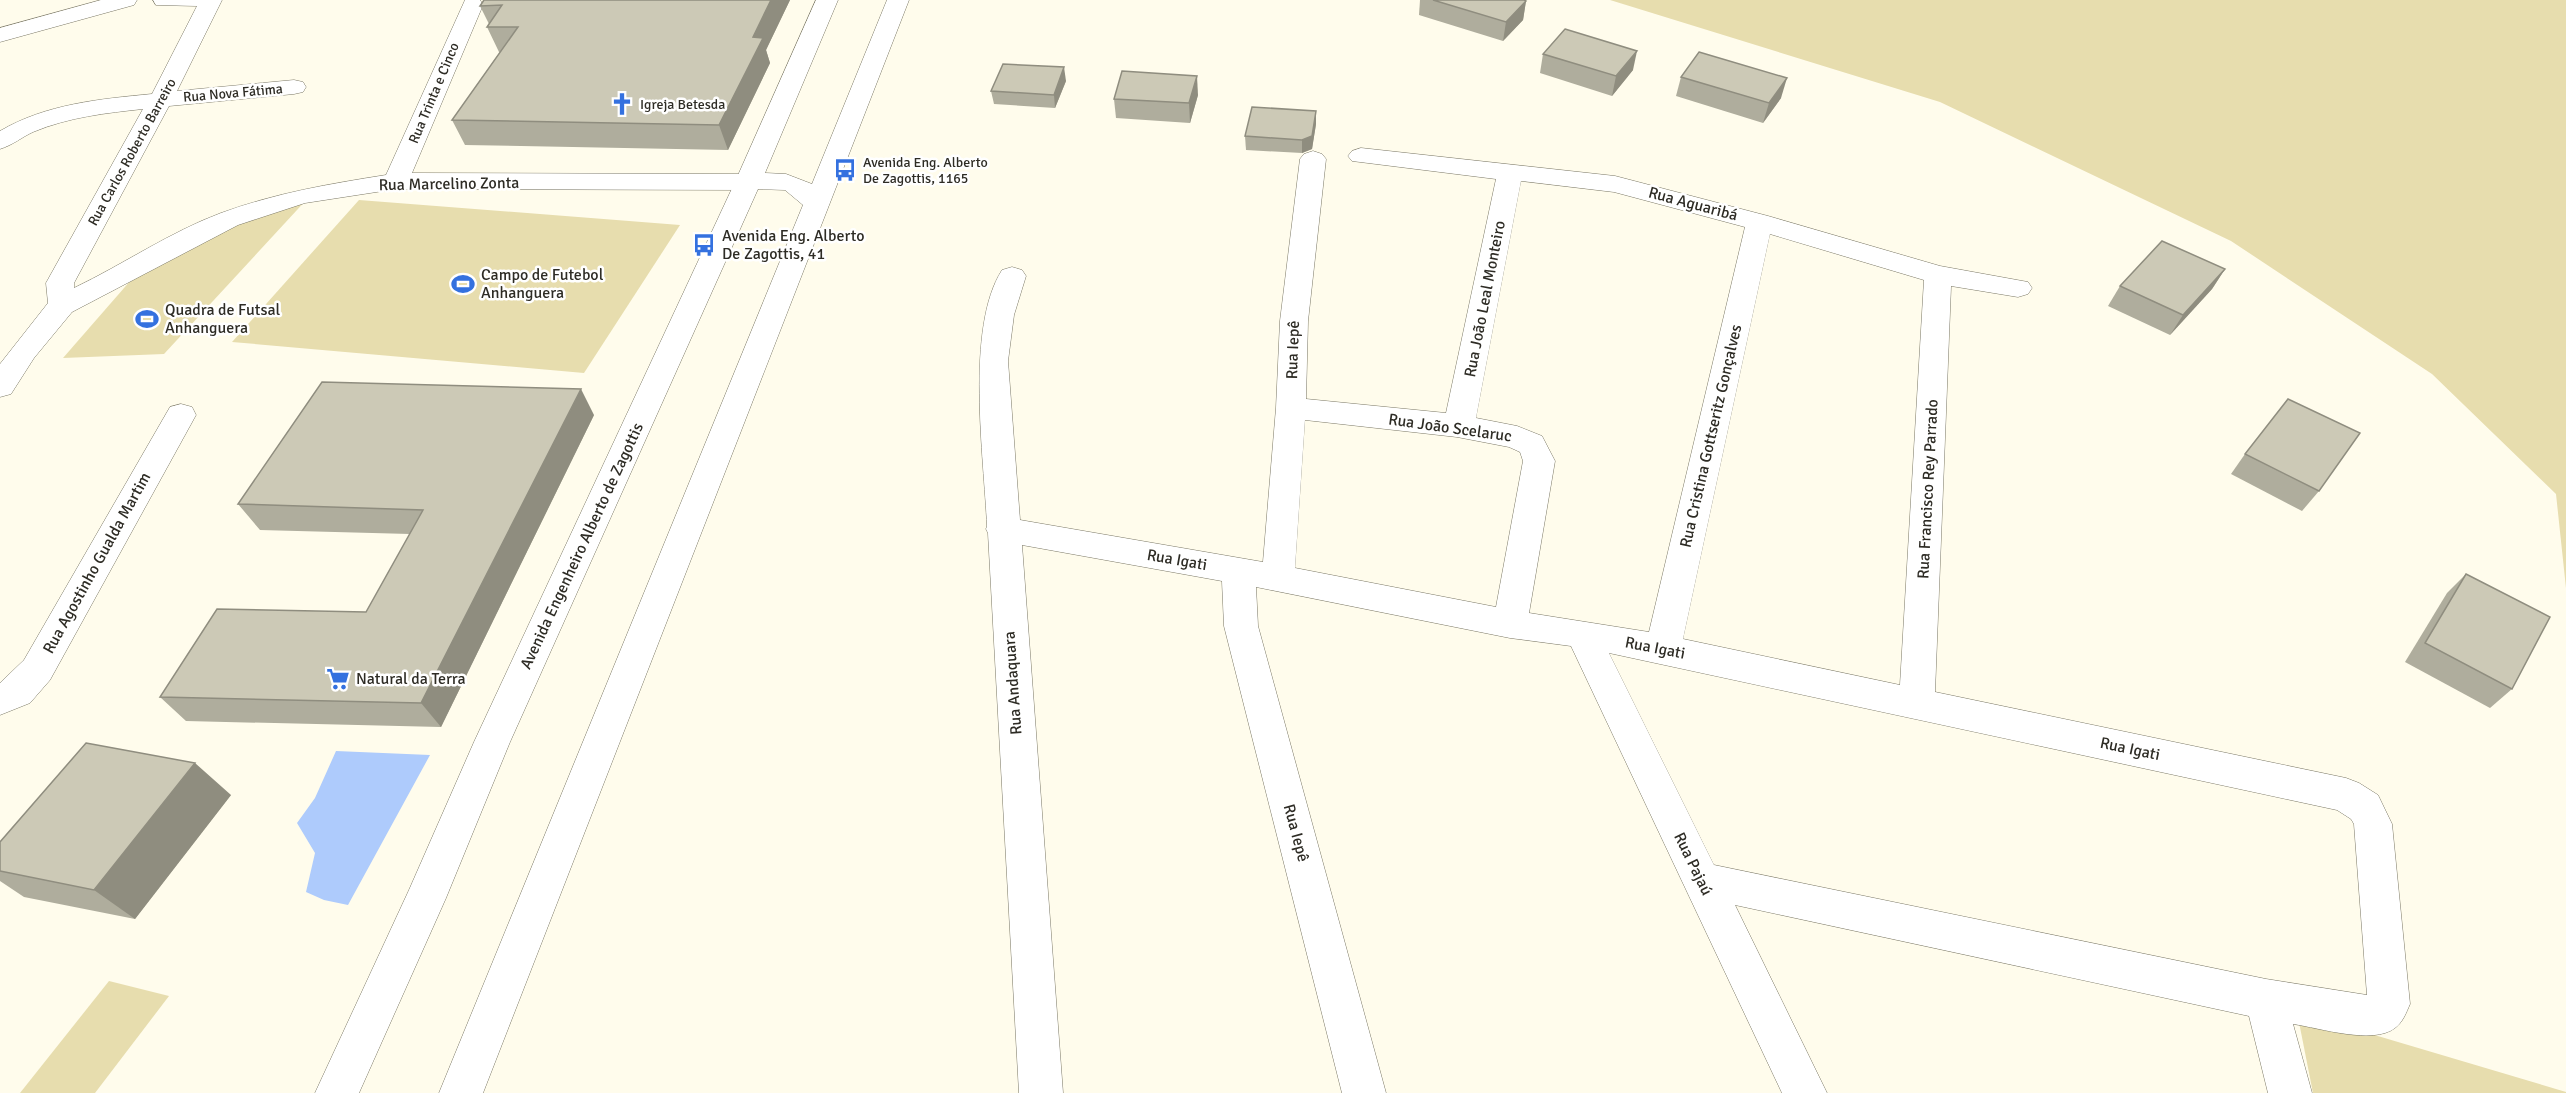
<svg xmlns="http://www.w3.org/2000/svg" width="2566" height="1093" font-family="Signika,sans-serif">
<style>
.green{fill:#e7ddae}
.water{fill:#aecbfc}
.lines{fill:none;stroke-linecap:round;stroke-linejoin:round}
.minor-casing{stroke:#7b7866;stroke-width:1}
.secondary-casing{stroke:#7b7866;stroke-width:1}
.minor{fill:#fff;fill-rule:evenodd}
.secondary{fill:#fff;fill-rule:evenodd}
.wall{fill:#afad9d}
.shaded-wall{fill:#8f8d7f}
.building{fill:#ccc9b6;stroke:#8f8d7f;stroke-width:1.5}
.labels{text-anchor:middle;dominant-baseline:central;stroke-width:5;stroke-linejoin:round;paint-order:stroke}
.far-street-label{font-size:14px;fill:#2e2c25;stroke:#fff}
.far-poi-label{font-size:14px;fill:#2e2c25;stroke:#fff;text-anchor:start}
.street-label{font-size:16px;fill:#2e2c25;stroke:#fff}
.poi-label{font-size:16px;fill:#2e2c25;stroke:#fff;text-anchor:start}
</style>
<rect width="100%" height="100%" fill="#fffcec"/>
<g class="green">
<polygon points="1610,0 2566,0 2566,588 2556,494 2432,374 2231,241 1940,102"/>
<polygon points="309,197 164,354 63,358 131,280 180,247"/>
<polygon points="359,200 680,225 584,373 232,342"/>
<polygon points="109,981 169,996 95,1093 20,1093"/>
<polygon points="2297,1012 2566,1092 2566,1093 2313,1093"/>
</g>
<polygon class="water" points="336,751 430,755 348,905 324,900 306,892 315,853 297,823 315,798"/>
<g class="lines">
<g class="minor-casing">
<g id="minor">
<polygon points="101,0 137,0 134,5 0,42 0,28"/>
<path d="M153,0H222L177,91L294,80L303,82L306,87L303,92L294,94L169,106L74,283V288C124,264 170,232 221,213C276,193 329,184 386,175L465,0H480L483,5L412,173L748,174L757,176L761,182L757,188L748,190L396,189L305,203L238,225L72,312L34,358L11,394L0,397V364L48,303L46,283L143,109C106,113 69,117 33,132C22,137 13,145 0,149V131C46,104 100,99 152,94L197,6L156,5Z"/>
<path d="M1361,148L1615,176L1768,216L1940,266L2028,282L2032,288L2028,294L2018,297L1951,286L1935,692L2346,778L2359,783L2378,795L2392,824L2410,1004C2406,1013 2403,1022 2395,1028C2373,1045 2320,1028 2293,1024L2312,1093H2268L2249,1016L1735,905L1827,1093H1782L1571,646L1510,638L1256,587L1258,626L1386,1093H1342L1224,626L1222,581L1022,545L1063,1093H1019L988,533L986,529L987,526C984,457 965,328 1002,270L1012,267L1022,270L1026,276L1014,315L1008,361L1020,520L1263,562L1276,408L1280,321L1300,159L1304,154L1313,151L1322,154L1326,159L1308,321L1306,399L1446,413L1496,179L1352,161L1348,156L1352,151ZM1521,181L1614,192L1745,227L1649,632L1529,613L1555,461L1542,436L1517,426L1476,418ZM1770,234L1924,280L1900,685L1683,639ZM1305,420L1457,437L1509,447L1520,452L1523,461L1496,607L1295,568ZM1609,653L2337,810L2351,819L2354,824L2367,995L2266,979L1714,865Z"/>
<polygon points="181,404 192,407 196,415 50,680 30,703 0,715 0,683 24,660 170,407"/>
</g>
</g>
<g class="secondary-casing">
<polygon id="secondary" points="816,0 838,0 765,173 786,174 812,184 887,0 909,0 483,1093 439,1093 803,205 785,190 758,189 510,742 446,898 359,1093 315,1093 409,890 474,742 735,182"/>
</g>
<use href="#minor" class="minor"/>
<use href="#secondary" class="secondary"/>
</g>
<g class="wall">
<polygon points="484,0 790,0 766,50 770,63 728,150 465,145 452,120 500,52 499,52 487,27 489,24 480,6"/>
<polygon points="1420,0 1524,0 1526,1 1523,20 1503,41 1419,15"/>
<polygon points="1543,54 1633,70 1612,96 1540,73"/>
<polygon points="1681,77 1781,98 1763,123 1676,96"/>
<polygon points="1066,81 1055,108 994,104 991,91"/>
<polygon points="1198,95 1190,123 1116,118 1114,99"/>
<polygon points="1316,124 1312,149 1302,153 1246,150 1245,136"/>
<polygon points="2225,269 2212,289 2170,335 2108,306 2120,286"/>
<polygon points="594,415 441,727 186,721 160,697 366,612 410,534 260,530 238,504"/>
<polygon points="2245,454 2319,491 2302,511 2231,474"/>
<polygon points="2466,574 2512,689 2490,708 2405,662 2447,593"/>
<polygon points="231,795 135,919 24,897 0,881 0,842"/>
</g>
<g class="shaded-wall">
<polygon points="771,0 790,0 766,50 770,63 728,150 719,125 753,37"/>
<polygon points="1526,1 1523,20 1503,41 1506,22"/>
<polygon points="1637,51 1633,70 1612,96 1616,76"/>
<polygon points="1064,67 1066,81 1055,108 1054,95"/>
<polygon points="1197,76 1198,95 1190,123 1189,103"/>
<polygon points="1787,78 1781,98 1763,123 1769,103"/>
<polygon points="1316,111 1316,124 1312,149 1302,153 1302,140"/>
<polygon points="2225,269 2212,289 2170,335 2183,315"/>
<polygon points="581,389 594,415 441,727 421,703"/>
<polygon points="195,763 231,795 135,919 94,890"/>
</g>
<g class="building">
<polygon points="484,0 771,0 753,37 763,38 719,125 452,120 518,27 487,27 502,5 480,6"/>
<polygon points="1433,0 1524,0 1526,1 1506,22"/>
<polygon points="1565,29 1637,51 1616,76 1543,54"/>
<polygon points="1699,52 1787,78 1769,103 1681,77"/>
<polygon points="1003,64 1064,67 1054,95 991,91"/>
<polygon points="1122,71 1197,76 1189,103 1114,99"/>
<polygon points="1252,107 1316,111 1312,136 1302,140 1245,136"/>
<polygon points="2162,241 2225,269 2183,315 2120,286"/>
<polygon points="322,382 581,389 421,703 160,697 217,609 366,612 423,510 238,504"/>
<polygon points="2288,399 2360,433 2319,491 2245,454"/>
<polygon points="2466,574 2550,617 2512,689 2425,643"/>
<polygon points="86,743 195,763 94,890 0,871 0,842"/>
</g>
<defs>
<g id="church-bare" transform="scale(1.8)"><path d="M-1.2-6h2.4v3.5h3.3v2.4h-3.3V6h-2.4V-.1h-3.3v-2.4h3.3Z" fill="#3471df" stroke="#fff" stroke-width="2.5" paint-order="stroke"/></g>
<g id="bus-bare" transform="scale(1.8)"><path d="M-5-6H5V4H4V6H2V4H-2V6H-4V4H-5ZM-3.5-4V0h7V-4ZM-3.5 1.2v1.5H-2V1.2ZM2 1.2v1.5H3.5V1.2Z" fill="#3471df" stroke="#fff" stroke-width="2.5" paint-order="stroke"/></g>
<g id="stadium-bare" transform="scale(1.8)"><path d="M0-5a6.5 5 0 1 0 0 10a6.5 5 0 1 0 0-10ZM-3.5-1.8h7v3.6h-7Z" fill="#3471df" stroke="#fff" stroke-width="2.5" paint-order="stroke"/></g>
<g id="supermarket-bare" transform="scale(1.8)"><path d="M-6-5.5h2.5l.6 2H6L4.5 2H-2.5L-4.4-4H-6ZM-1.5 3.2a1.3 1.3 0 1 0 .1 0ZM3 3.2a1.3 1.3 0 1 0 .1 0Z" fill="#3471df" stroke="#fff" stroke-width="2.5" paint-order="stroke"/></g>
</defs>
<g fill-rule="evenodd">
<use href="#church-bare" x="622" y="104"/>
<use href="#bus-bare" x="845" y="170"/>
<use href="#bus-bare" x="704" y="245"/>
<use href="#stadium-bare" x="463" y="284"/>
<use href="#stadium-bare" x="147" y="319"/>
<use href="#supermarket-bare" x="338" y="679"/>
</g>
<g class="labels">
<g class="far-street-label">
<text transform="translate(233 93) rotate(-5)">Rua Nova Fátima</text>
<text transform="translate(434 93) rotate(-67)">Rua Trinta e Cinco</text>
<text transform="translate(132 152) rotate(-61)">Rua Carlos Roberto Barreiro</text>
</g>
<g class="far-poi-label">
<text x="640" y="104">Igreja Betesda</text>
<text x="863" y="162">Avenida Eng. Alberto<tspan x="863" dy="16">De Zagottis, 1165</tspan></text>
</g>
<g class="street-label">
<text transform="translate(449 184) rotate(-1)">Rua Marcelino Zonta</text>
<text transform="translate(1693 204) rotate(15)">Rua Aguaribá</text>
<text transform="translate(1485 299) rotate(-79)">Rua João Leal Monteiro</text>
<text transform="translate(1293 350) rotate(-88)">Rua Iepê</text>
<text transform="translate(1450 428) rotate(8)">Rua João Scelaruc</text>
<text transform="translate(1711 436) rotate(-77)">Rua Cristina Gottseritz Gonçalves</text>
<text transform="translate(1928 489) rotate(-87)">Rua Francisco Rey Parrado</text>
<text transform="translate(582 546) rotate(-65)">Avenida Engenheiro Alberto de Zagottis</text>
<text transform="translate(1177 560) rotate(10)">Rua Igati</text>
<text transform="translate(97 563) rotate(-61)">Rua Agostinho Gualda Martim</text>
<text transform="translate(1655 648) rotate(11)">Rua Igati</text>
<text transform="translate(1013 683) rotate(-94)">Rua Andaquara</text>
<text transform="translate(2130 749) rotate(12)">Rua Igati</text>
<text transform="translate(1296 833) rotate(75)">Rua Iepê</text>
<text transform="translate(1693 864) rotate(64)">Rua Pajaú</text>
</g>
<g class="poi-label">
<text x="722" y="236">Avenida Eng. Alberto<tspan x="722" dy="18">De Zagottis, 41</tspan></text>
<text x="481" y="275">Campo de Futebol<tspan x="481" dy="18">Anhanguera</tspan></text>
<text x="165" y="310">Quadra de Futsal<tspan x="165" dy="18">Anhanguera</tspan></text>
<text x="356" y="679">Natural da Terra</text>
</g>
</g>
</svg>
